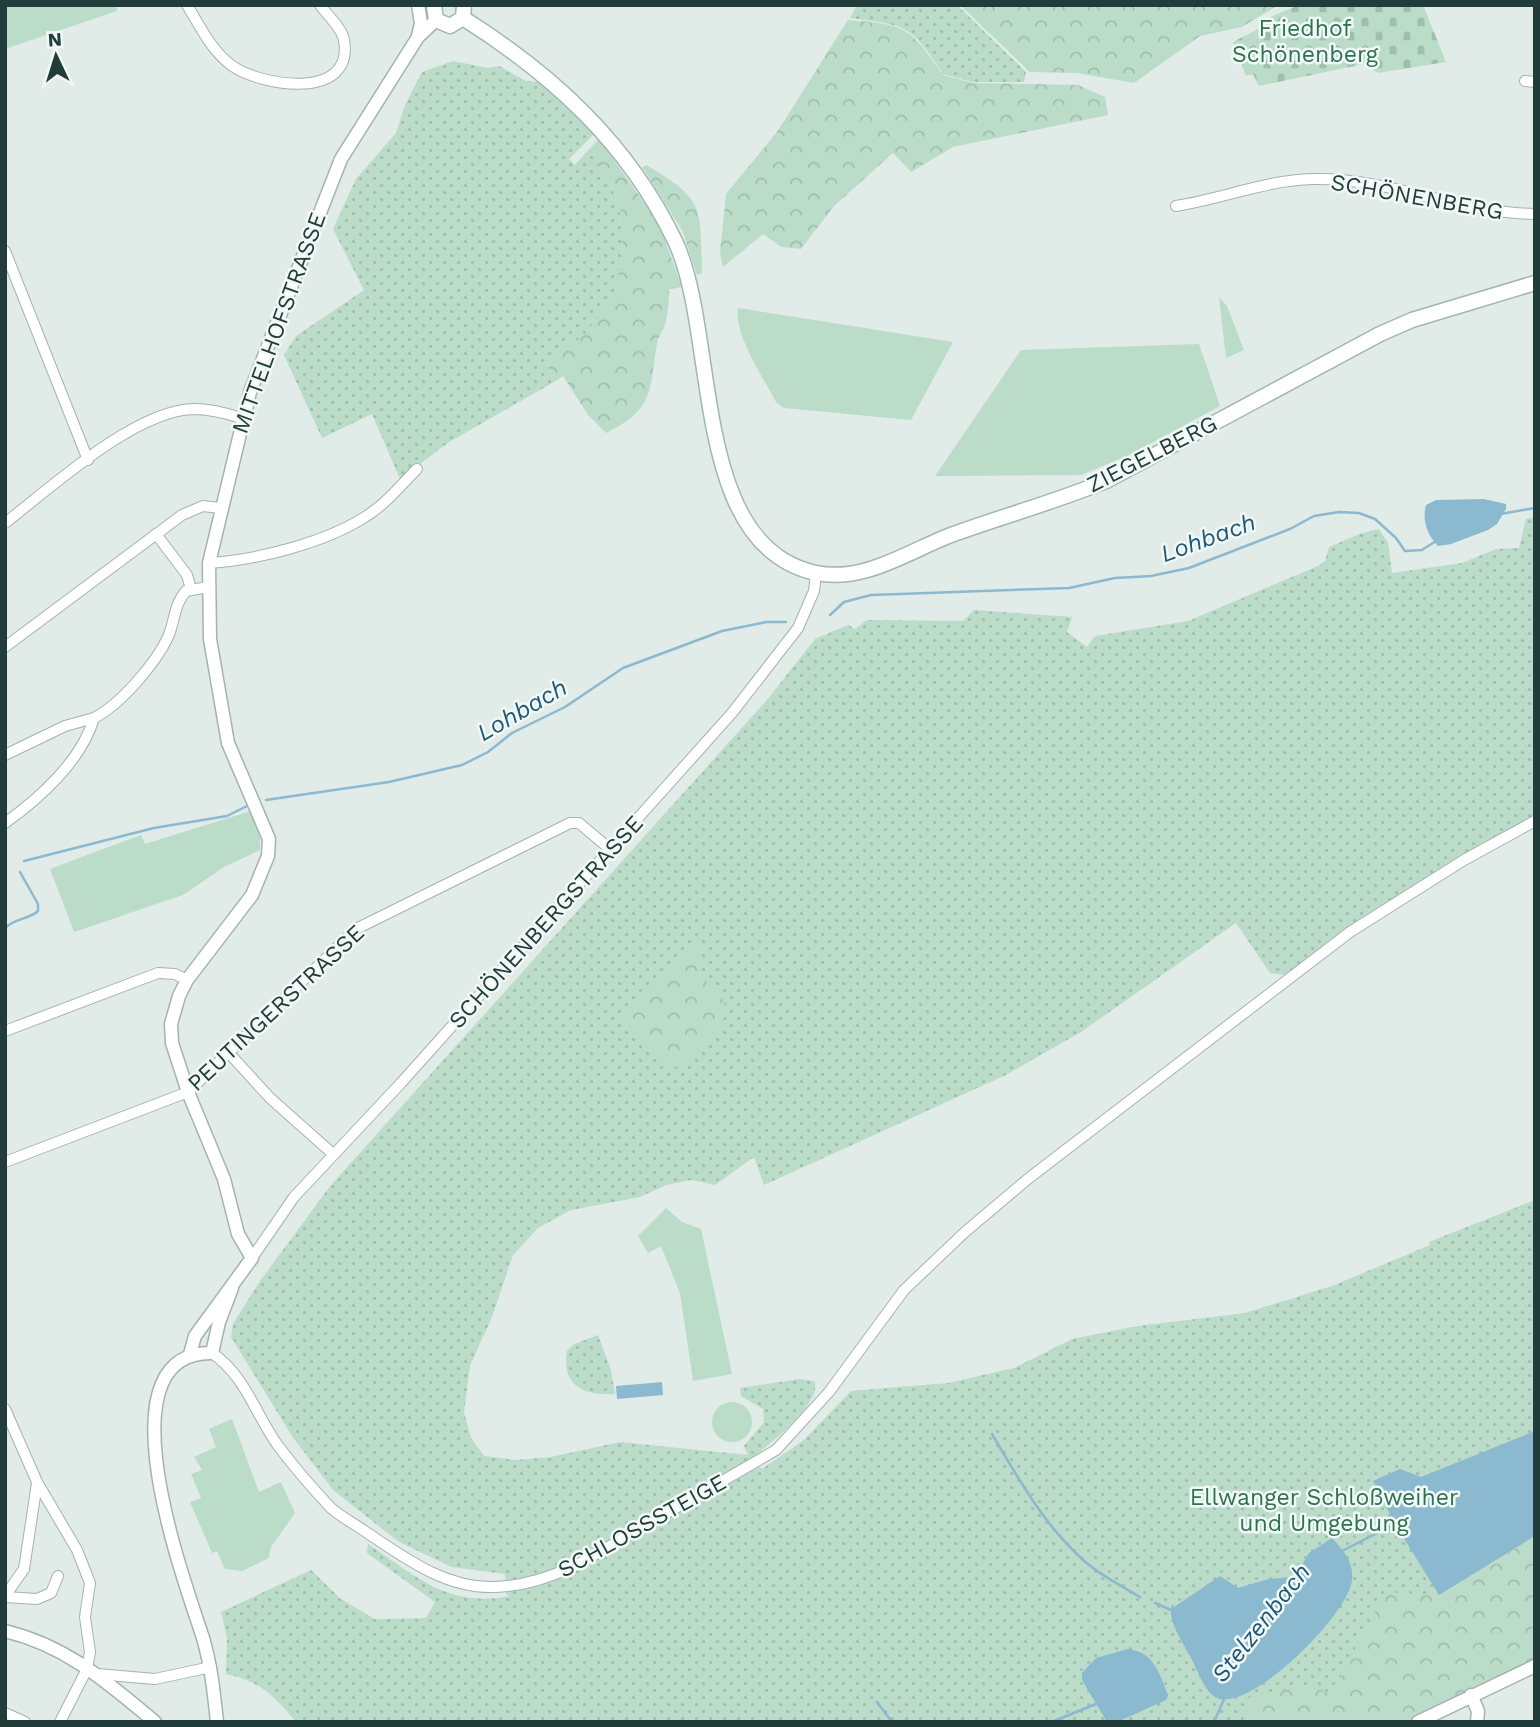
<svg xmlns="http://www.w3.org/2000/svg" width="1540" height="1727" font-family="'Work Sans',sans-serif">
<style>
.grass{fill:url(#grass-dots)}
.forest{fill:url(#forest-crowns)}
.cemetery{fill:url(#cemetery-stones)}
.garden{fill:#badcc9}
.water{fill:#8ab9d0}
.lines{fill:none;stroke-linecap:round;stroke-linejoin:round}
.stream{stroke:#8ab9d0;stroke-width:2.5}
.minor-casing{stroke:#a4b3b0;stroke-width:12}
.tertiary-casing{stroke:#a4b3b0;stroke-width:15}
.secondary-casing{stroke:#a0b7b2;stroke-width:17}
.minor{stroke:#fff;stroke-width:10}
.tertiary{stroke:#fff;stroke-width:12}
.secondary{stroke:#fff;stroke-width:14}
.labels{text-anchor:middle;dominant-baseline:central;stroke-width:5;stroke-linejoin:round;paint-order:stroke}
.park-label{font-size:23px;fill:#2d7253;stroke:#f1f8f6}
.street-label{font-size:23px;fill:#223c39;stroke:#f1f8f6}
.water-label{font-size:24px;font-style:italic;fill:#1d5876;stroke:#f1f8f6}
</style>
<defs>
<pattern id="grass-dots" width="8" height="8" patternUnits="userSpaceOnUse" patternTransform="scale(1.75)"><rect width="8" height="8" fill="#badcc9"/><path d="M2 2h.1M6 6h.1" fill="none" stroke="#a0bead" stroke-width="1.8" stroke-linecap="round"/></pattern>
<pattern id="forest-crowns" width="20" height="18" patternUnits="userSpaceOnUse" patternTransform="scale(1.75)"><rect width="20" height="18" fill="#badcc9"/><path d="M2 6a3 3 0 1 1 6 0M12 15a3 3 0 1 1 6 0" fill="none" stroke="#a0bead"/></pattern>
<pattern id="cemetery-stones" width="16" height="16" patternUnits="userSpaceOnUse" patternTransform="scale(1.75)"><rect width="16" height="16" fill="#badcc9"/><path d="M2 7V4a2 2 0 0 1 4 0v3zM10 15v-3a2 2 0 0 1 4 0v3z" fill="#a0bead"/></pattern>
</defs>
<rect width="100%" height="100%" fill="#e1ebe8"/>
<g class="grass">
<path d="M857,5H957L1026,72L1024,82H972L943,74C911,24 907,26 850,18Z"/>
<polygon points="453,61 488,68 499,66 526,81 538,82 595,133 569,159 575,165 591,147 620,205 622,254 613,300 584,335 547,365 554,382 449,442 400,479 372,414 322,438 284,355 296,336 364,290 333,229 356,179 396,133 405,105 422,72"/>
<path d="M1535,517V815L1395,898L1286,975L1270,973L1236,923L1081,1032L1006,1075L764,1185L754,1157L715,1185L691,1180L666,1185L640,1197L571,1210L538,1228L513,1255L492,1317L470,1366L464,1412L471,1438L484,1456L515,1460L551,1457L620,1442L748,1455L744,1446L764,1422L763,1409L741,1396L740,1388L799,1379L814,1381C825,1401 767,1446 752,1458L762,1469L804,1440L851,1391L948,1383L1014,1368L1072,1339L1138,1326L1245,1313L1332,1286L1430,1245L1429,1242L1535,1200V1644L1389,1722H296C274,1696 260,1681 226,1674L227,1638L221,1612L311,1570L341,1599L375,1619L426,1618L435,1602L367,1553L368,1544C417,1577 448,1608 510,1596L506,1594L505,1574L452,1567L399,1542L333,1490L292,1436L231,1337L233,1324L260,1281L331,1185L767,700L815,639L848,625L855,629L867,620L963,621L974,610L1072,617L1067,632L1087,647L1095,636L1188,621L1318,566L1325,561L1329,547L1362,533L1379,529L1388,543L1392,573L1462,563L1496,549L1519,548L1526,519Z"/>
<path d="M598,1335L611,1370L615,1394C584,1396 561,1386 567,1351L574,1344Z"/>
</g>
<g class="forest">
<polygon points="960,5 1278,5 1242,27 1200,36 1134,83 1077,73 1030,72"/>
<path d="M848,20C908,25 909,27 943,75L973,83L1078,85L1105,97L1108,115L953,147L911,172L893,153L834,206L801,249L781,247L763,234L723,267L720,253L726,194L777,132Z"/>
<path d="M599,139L659,224L682,287L669,289C669,302 668,315 664,328C662,333 658,337 657,343C649,391 655,409 606,433L588,415L563,376L554,382L547,365L584,335L613,299L622,254L620,205L591,147Z"/>
<path d="M646,165C706,200 700,207 702,273L697,275L683,232L643,168Z"/>
<path d="M698,946L703,949L699,971L709,985L719,990L727,1011C717,1034 693,1064 668,1069L620,1023L692,947Z"/>
<polygon points="1535,1536 1535,1666 1418,1722 1243,1722 1248,1698 1310,1684 1331,1695 1385,1592 1439,1595"/>
</g>
<polygon class="cemetery" points="1299,5 1423,5 1446,62 1378,73 1364,64 1259,86 1253,74 1246,76 1233,42 1260,28 1258,22"/>
<g class="garden">
<polygon points="5,5 116,5 117,11 5,49"/>
<polygon points="1219,297 1227,306 1244,350 1226,358"/>
<path d="M738,308L953,342L911,420L784,408L776,402C764,379 733,333 738,308Z"/>
<polygon points="1199,344 1220,406 1127,456 1081,475 935,476 1021,350"/>
<polygon points="251,811 260,829 260,850 224,867 183,895 74,932 50,869 141,835 145,844"/>
<polygon points="666,1208 682,1222 701,1229 732,1374 693,1381 680,1293 661,1246 648,1253 638,1236"/>
<circle cx="732" cy="1422" r="20"/>
<polygon points="232,1419 259,1492 281,1482 295,1513 271,1547 269,1558 242,1571 225,1569 217,1551 212,1553 190,1502 201,1498 191,1474 202,1470 194,1457 216,1447 209,1429"/>
</g>
<g class="water">
<path d="M1484,499L1506,504V509L1497,524L1488,530L1451,544L1438,546C1427,535 1422,520 1426,505L1436,500Z"/>
<polygon points="662,1382 663,1395 617,1399 616,1386"/>
<polygon points="1535,1431 1535,1536 1439,1595 1395,1524 1373,1481 1400,1469 1421,1477"/>
<path d="M1332,1538C1343,1550 1354,1561 1352,1580C1349,1614 1251,1712 1217,1698C1205,1693 1197,1669 1191,1658C1184,1644 1170,1625 1171,1609L1220,1576L1238,1588L1269,1579L1295,1577L1309,1553Z"/>
<path d="M1128,1649C1154,1652 1159,1673 1168,1695L1166,1700L1117,1722H1107L1082,1680V1673L1096,1658Z"/>
</g>
<g class="lines">
<g class="stream">
<polyline points="1500,514 1535,508"/>
<polyline points="830,615 844,602 871,595 1069,588 1115,578 1151,576 1189,568 1290,529 1314,516 1339,512 1359,513 1375,519 1396,538 1405,551 1422,550 1436,541"/>
<polyline points="266,800 389,782 462,765 488,752 512,733 565,707 623,668 722,631 766,622 786,622"/>
<polyline points="24,861 154,828 227,816 247,806"/>
<path d="M5,928C15,918 28,920 38,911V904L20,872"/>
<path d="M992,1434C1018,1478 1043,1523 1081,1558C1098,1574 1120,1585 1140,1597"/>
<polyline points="1340,1552 1397,1523"/>
<polyline points="1155,1603 1171,1610"/>
<polyline points="877,1702 892,1722"/>
<polyline points="1059,1719 1096,1704"/>
<polyline points="1051,1722 1059,1719 1065,1722"/>
<polyline points="1214,1722 1225,1697"/>
</g>
<g class="minor-casing">
<g id="minor">
<path d="M187,5C200,26 211,50 231,65C261,87 355,101 344,40C342,28 328,16 320,5"/>
<polyline points="1525,81 1535,82"/>
<path d="M1176,206C1222,199 1266,180 1313,179C1387,177 1459,213 1535,214"/>
<polyline points="5,251 88,460"/>
<path d="M5,523C52,487 134,411 193,409C210,409 226,413 241,418"/>
<polyline points="156,534 187,575 191,589"/>
<path d="M209,563C257,560 324,543 365,517C385,505 401,485 417,469"/>
<polyline points="5,647 182,515 203,506 220,508"/>
<polyline points="5,755 65,726 94,718"/>
<path d="M5,823C40,798 82,760 94,718C120,705 156,663 168,637C175,621 174,604 186,591L208,587"/>
<polyline points="5,1031 158,973 175,974 187,980"/>
<polyline points="228,1052 270,1098 333,1154"/>
<polyline points="5,1162 188,1092 356,929 570,823 579,823 611,850"/>
<polyline points="252,1258 294,1197 401,1083 732,713 798,628 814,591 816,573"/>
<path d="M212,1353C246,1376 256,1416 279,1447C295,1468 313,1489 331,1508C341,1517 355,1524 366,1532C405,1558 446,1589 495,1587C525,1586 550,1577 577,1565L776,1450L829,1392L904,1290L965,1232L1029,1178L1350,932L1464,860L1535,821"/>
<polyline points="5,1409 37,1482 77,1550 90,1583 85,1617 90,1652 87,1669 60,1722"/>
<polyline points="5,1596 24,1569 37,1483"/>
<polyline points="5,1597 37,1599 51,1593 58,1576"/>
<polyline points="97,1674 155,1679 211,1667"/>
<polyline points="5,1713 25,1722"/>
</g>
</g>
<g class="tertiary-casing">
<g id="tertiary">
<polyline points="418,5 421,23 418,36"/>
<polyline points="190,1354 195,1336 252,1258 238,1234 224,1179 188,1092 172,1043 171,1024 179,996 187,980 252,895 268,856 269,839 228,743 210,639 209,563 250,392 341,159 418,37 436,20"/>
<path d="M5,1631C67,1646 107,1682 155,1722"/>
<polyline points="1471,1695 1478,1711 1477,1722"/>
<path d="M217,1722C214,1693 211,1665 203,1638C185,1582 98,1351 212,1353L219,1322L232,1288"/>
<polyline points="1418,1722 1535,1666"/>
</g>
</g>
<g class="secondary-casing">
<g id="secondary">
<polyline points="434,5 436,20 450,26 463,18 464,5"/>
<path d="M463,18C553,75 628,143 675,241C719,333 689,546 816,573C864,583 909,551 951,535C1003,516 1055,502 1106,481L1380,334L1412,320L1535,283"/>
</g>
</g>
<use href="#minor" class="minor"/>
<use href="#tertiary" class="tertiary"/>
<use href="#secondary" class="secondary"/>
</g>
<g class="labels">
<g class="park-label">
<text x="1305" y="28">Friedhof<tspan x="1305" dy="26">Schönenberg</tspan></text>
<text x="1324" y="1497">Ellwanger Schloßweiher<tspan x="1324" dy="26">und Umgebung</tspan></text>
</g>
<g class="street-label">
<text transform="translate(1417 197) rotate(10)">SCHÖNENBERG</text>
<text transform="translate(279 323) rotate(-70)">MITTELHOFSTRASSE</text>
<text transform="translate(1152 454) rotate(-27)">ZIEGELBERG</text>
<text transform="translate(546 922) rotate(-48)">SCHÖNENBERGSTRASSE</text>
<text transform="translate(276 1008) rotate(-43)">PEUTINGERSTRASSE</text>
<text transform="translate(642 1526) rotate(-29)">SCHLOSSSTEIGE</text>
</g>
<g class="water-label">
<text transform="translate(1208 538) rotate(-20)">Lohbach</text>
<text transform="translate(522 710) rotate(-30)">Lohbach</text>
<text transform="translate(1261 1623) rotate(-52)">Stelzenbach</text>
</g>
</g>
<rect width="1540" height="1727" fill="none" stroke="#223c39" stroke-width="14"/>
<g transform="translate(56 56) rotate(356)" stroke="#f1f8f6" stroke-width="5" paint-order="stroke">
<path d="M0-5L12 26L0 18L-12 26Z" fill="#223c39"/>
<text y="-10" font-size="19" font-weight="bold" text-anchor="middle" fill="#223c39">N</text>
</g>
</svg>
